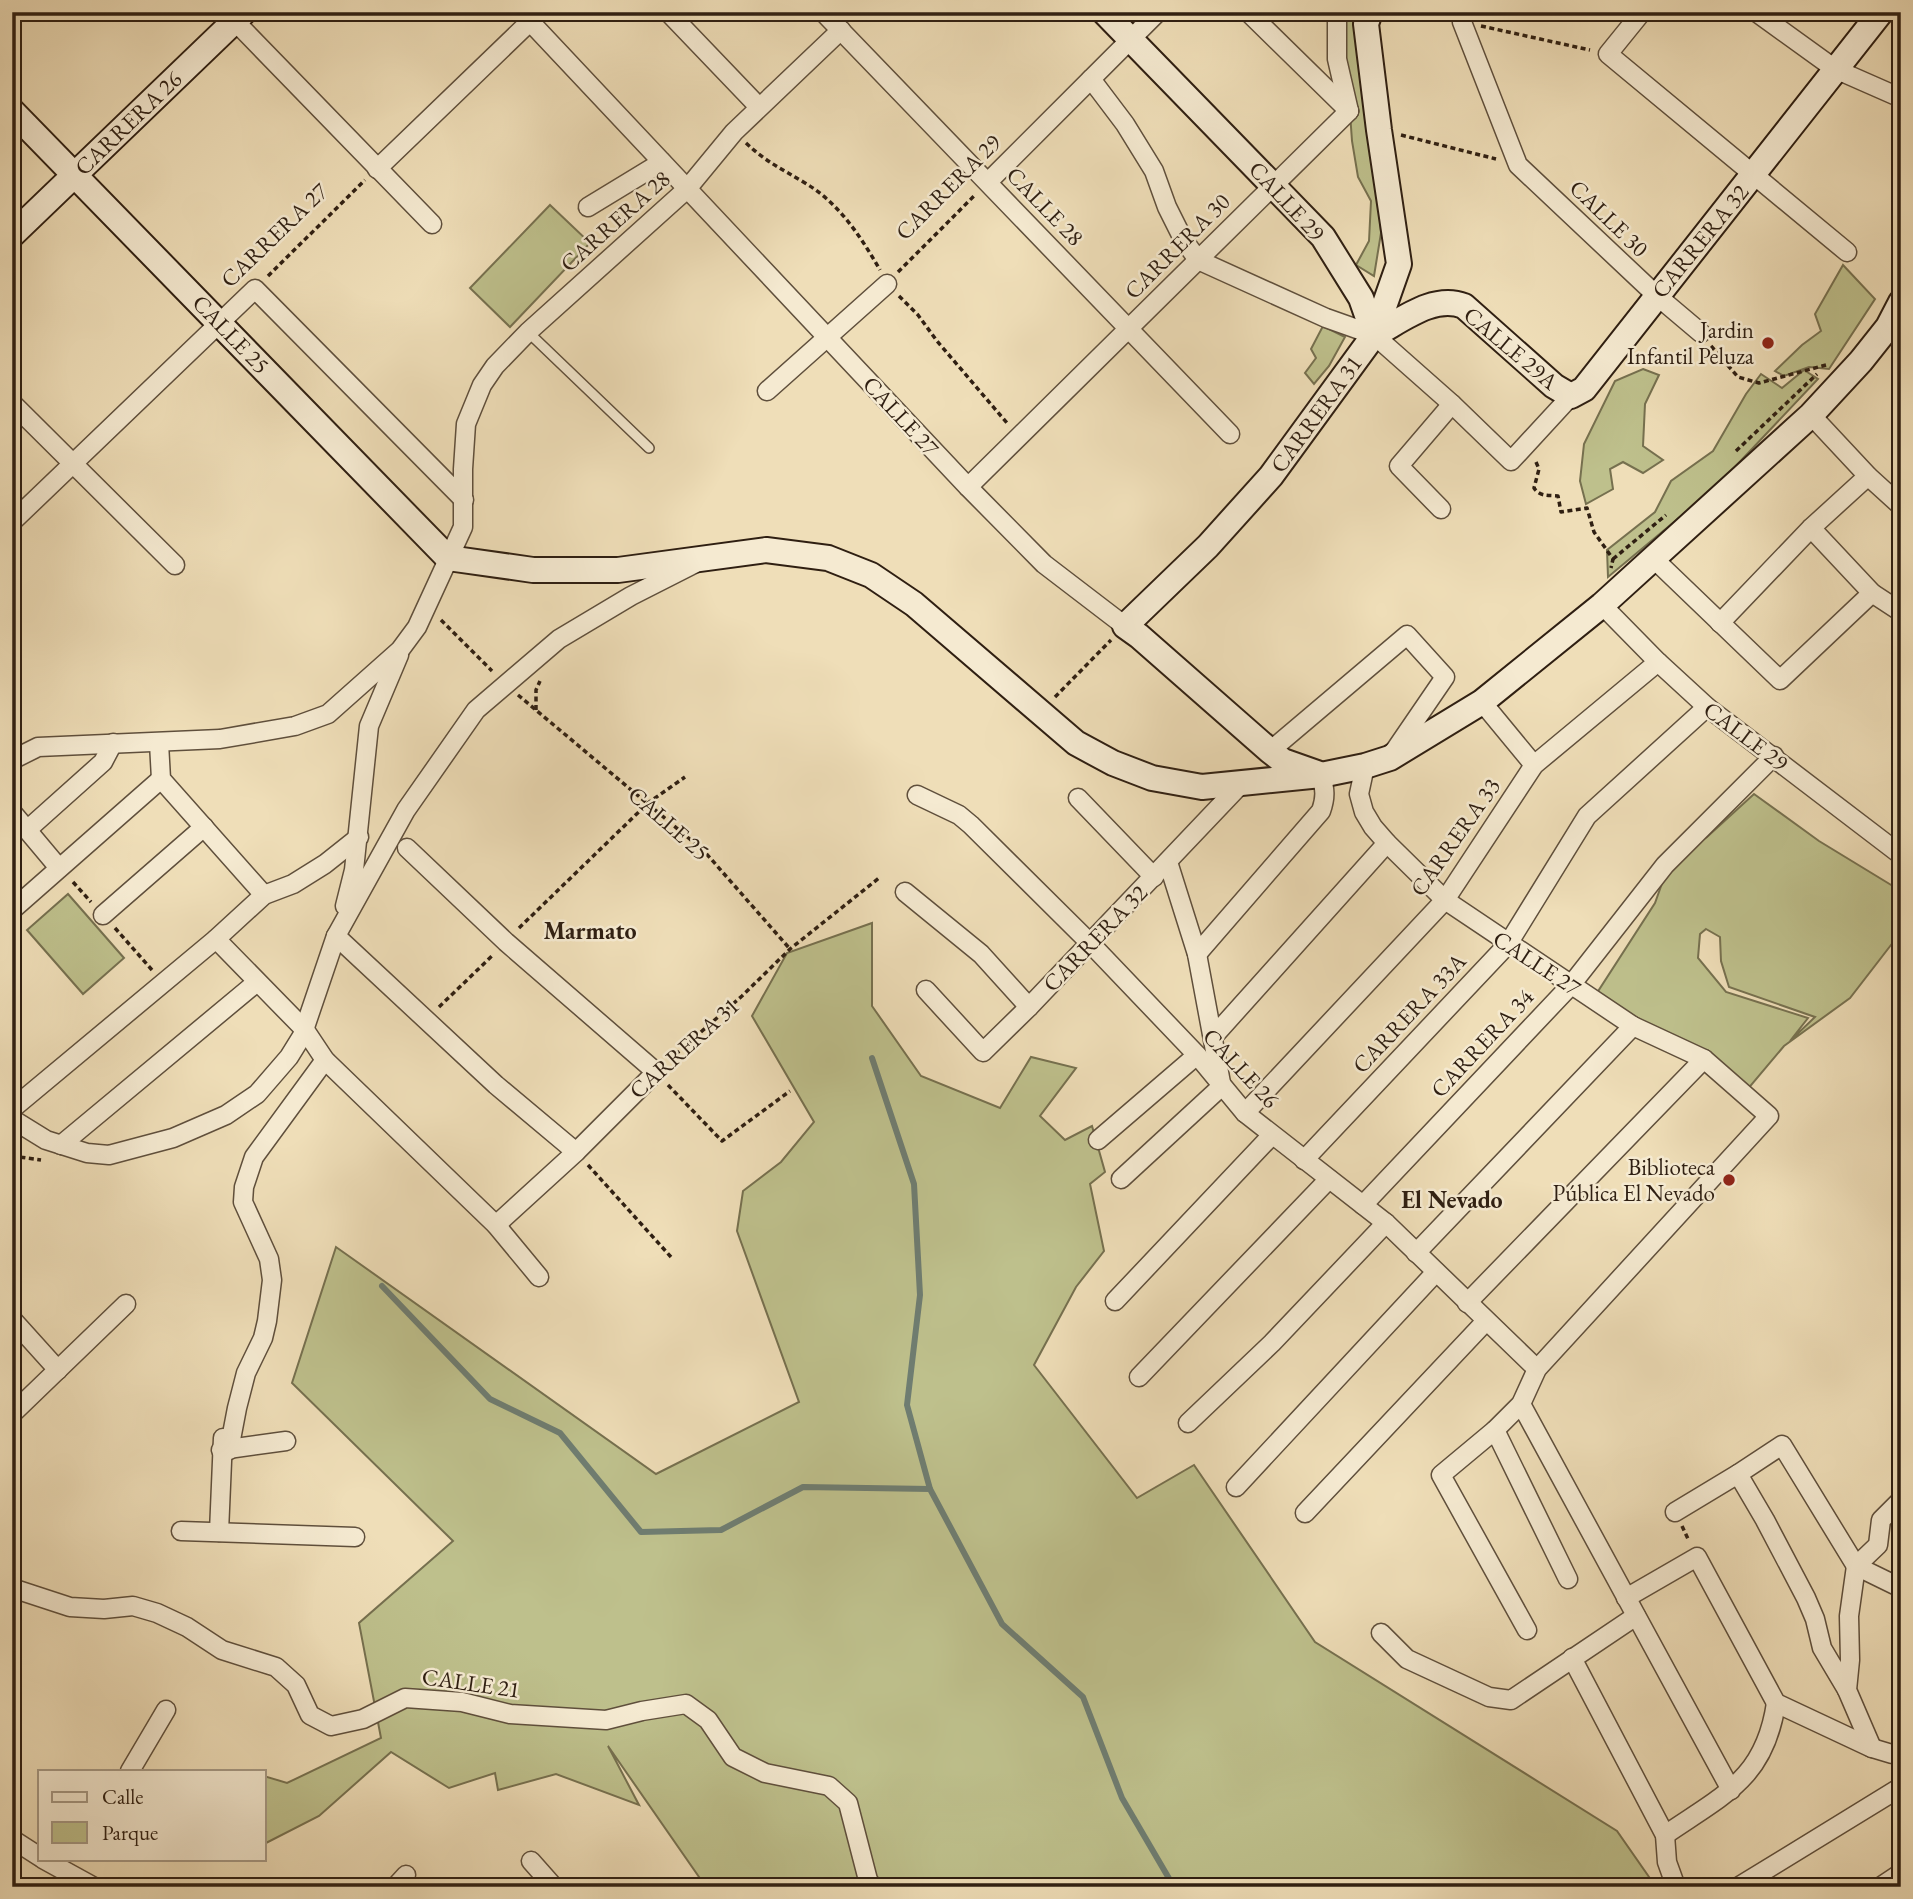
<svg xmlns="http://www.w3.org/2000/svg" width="1913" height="1899" font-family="'EB Garamond',serif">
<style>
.green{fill:#bec08c;stroke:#76704f;stroke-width:2;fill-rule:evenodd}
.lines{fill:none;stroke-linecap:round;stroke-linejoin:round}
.stream{stroke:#6f7d71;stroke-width:6}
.lane-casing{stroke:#5f4f3c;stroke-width:12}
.street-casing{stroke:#5f4f3c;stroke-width:21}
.secondary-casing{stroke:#2f1f12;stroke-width:28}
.path{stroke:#2f1f12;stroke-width:3.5;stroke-dasharray:5 3.5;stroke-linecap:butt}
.lane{stroke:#f5ead1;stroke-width:9}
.street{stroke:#f5ead1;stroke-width:18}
.secondary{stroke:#f5ead1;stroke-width:24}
.poi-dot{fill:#8f2418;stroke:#f5ead1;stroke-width:2.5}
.labels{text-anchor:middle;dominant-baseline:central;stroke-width:5;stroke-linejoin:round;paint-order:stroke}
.street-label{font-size:23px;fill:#2f1f12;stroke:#f5ead1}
.poi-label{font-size:23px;fill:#2f1f12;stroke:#f5ead1;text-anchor:end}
.neighbourhood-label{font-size:24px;font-weight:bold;fill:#2f1f12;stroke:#f5ead1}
</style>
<rect width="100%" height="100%" fill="#efdeb8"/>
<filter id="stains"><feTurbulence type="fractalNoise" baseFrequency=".00286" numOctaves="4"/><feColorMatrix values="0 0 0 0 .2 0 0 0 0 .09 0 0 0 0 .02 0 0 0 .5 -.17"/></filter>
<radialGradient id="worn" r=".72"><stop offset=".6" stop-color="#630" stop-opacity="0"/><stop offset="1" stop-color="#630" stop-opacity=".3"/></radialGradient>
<g class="green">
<polygon points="1345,12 1363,12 1381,233 1374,276 1356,265 1369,241 1371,201 1358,177 1352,141 1344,28"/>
<polygon points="550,205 590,243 510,327 470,288"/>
<polygon points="1843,265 1875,299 1829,369 1809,367 1784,376 1775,371 1802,345 1821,331 1815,314"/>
<polygon points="1323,326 1345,337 1329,366 1314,384 1305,373 1316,358 1311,349"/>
<polygon points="1643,369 1659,375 1645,404 1643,446 1663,460 1643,473 1623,462 1610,469 1613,489 1586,504 1580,481 1584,444 1615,381"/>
<polygon points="1804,370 1818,379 1716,487 1608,577 1607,550 1655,512 1671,481 1713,451 1746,394 1761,374 1782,388"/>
<path d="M1754,794L1819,841L1901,891V932L1850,998L1784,1046L1747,1090L1595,996L1655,903L1670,861L1707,837ZM1706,929L1720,937L1721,961L1729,987L1815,1017L1790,1041L1808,1018L1726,992L1698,958L1700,934Z"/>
<polygon points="68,894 124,958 83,994 27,930"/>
<polygon points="872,923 872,1006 921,1076 1000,1108 1031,1057 1076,1068 1040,1116 1065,1140 1092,1126 1105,1172 1090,1184 1104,1251 1076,1287 1034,1365 1137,1498 1194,1465 1315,1642 1617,1831 1656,1887 706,1887 608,1746 639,1805 556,1774 498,1790 495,1773 449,1788 391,1752 319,1816 264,1844 264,1776 287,1783 381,1738 359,1623 453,1541 292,1383 336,1247 656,1474 799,1402 737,1231 743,1191 781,1162 814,1122 752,1016 787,953"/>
</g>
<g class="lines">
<g class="stream">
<polyline points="1896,1025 1901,1025"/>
<polyline points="872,1058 914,1184 920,1295 907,1405 930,1489"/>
<polyline points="382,1286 490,1399 560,1433 641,1532 721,1530 803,1487 930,1489 1002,1624 1083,1697 1122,1798 1174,1887"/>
</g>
<g class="lane-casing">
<polyline id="lane" points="528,332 649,448"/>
</g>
<g class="street-casing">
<g id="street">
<polyline points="226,12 432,224"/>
<polyline points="521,12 968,487 1044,564 1125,626"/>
<polyline points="668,12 759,107"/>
<polyline points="823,12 1230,434"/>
<polyline points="1248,12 1349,111"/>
<polyline points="1337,12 1337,59 1349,111"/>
<polyline points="1461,12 1462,22 1518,165 1656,295 1701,333"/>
<polyline points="1642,12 1608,54 1847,252"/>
<polyline points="1756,12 1835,69 1901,98"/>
<polyline points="1091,79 1125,124 1154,171 1167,207 1183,239 1198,260 1326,318 1374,335 1452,404 1511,461 1571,396"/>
<polyline points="377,169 540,12"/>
<polyline points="988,182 1158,12"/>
<polyline points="588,207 662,162"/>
<polyline points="767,391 887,284"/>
<polyline points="12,403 175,565"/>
<polyline points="1811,415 1868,476 1901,506"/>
<polyline points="968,487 1349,111"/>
<polyline points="1441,509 1399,466 1452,404"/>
<polyline points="12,522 255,289 464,500"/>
<polyline points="1811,528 1872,593 1901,612"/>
<polyline points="1654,559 1780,680 1872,593"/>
<polyline points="1602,605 1658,662 1707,707 1901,855"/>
<polyline points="1720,623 1811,528 1868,476"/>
<polyline points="1482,702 1534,765"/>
<polyline points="159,743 161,779 264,895"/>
<polyline points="1270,751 1407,635 1445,677 1393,753"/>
<polyline points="12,760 38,747 220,739 295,726 328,714 400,650 417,627 463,527 463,469 466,424 482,385 495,366 528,332 687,189 734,132 841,30"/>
<polyline points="1365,766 1359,794 1364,812 1373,827 1387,843 1445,900 1633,1026 1704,1059 1769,1116 1537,1369 1521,1404 1495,1430 1441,1475 1527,1630"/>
<polyline points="917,795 959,815 971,825 1090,943 1197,1055 1245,1113 1386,1223 1537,1369"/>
<polyline points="1078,798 1154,877"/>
<polyline points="12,812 59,868"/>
<polyline points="27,830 103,762 113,743"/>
<polyline points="407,848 506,942 656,1072 576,1152 496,1225"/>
<polyline points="1168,862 1197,954 1221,1083"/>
<polyline points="905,892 981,954 1029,1007"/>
<polyline points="345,906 354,870 369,726 399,655"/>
<polyline points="12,910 161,779"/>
<polyline points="103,915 204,827"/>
<polyline points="336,936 496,1085 576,1152"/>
<polyline points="216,939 305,1030 325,1060 496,1225 539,1277"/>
<path d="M1197,954L1321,811C1326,797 1325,789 1321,775"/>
<polyline points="926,990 983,1052 1029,1007 1242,783"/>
<polyline points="1213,1037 1387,843"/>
<polyline points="12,1109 216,939 264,895 293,884 325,864 359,837"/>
<polyline points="1245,1113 1445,900 1534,765 1658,662"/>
<polyline points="12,1119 46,1140 87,1153 109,1155 173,1138 226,1115 257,1094 289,1057 302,1036 336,936 406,810 476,710 559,639 631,596 694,564"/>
<polyline points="1098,1140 1197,1055"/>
<polyline points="61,1145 257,982"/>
<polyline points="1304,1160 1508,944 1587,816 1707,707"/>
<polyline points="1121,1179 1222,1086"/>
<polyline points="1363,1205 1571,985 1665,865 1774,756"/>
<polyline points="1416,1253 1633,1026"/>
<polyline points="1115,1301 1272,1135"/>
<polyline points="1467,1303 1704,1059"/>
<polyline points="12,1319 58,1370"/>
<polyline points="1139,1377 1329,1179"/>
<polyline points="1521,1404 1731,1790"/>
<polyline points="12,1414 126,1304"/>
<polyline points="1188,1423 1272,1343 1386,1223"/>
<polyline points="1495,1430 1568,1579"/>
<polyline points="221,1450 286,1441"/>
<polyline points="229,1450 237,1408 246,1373 263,1338 267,1321 272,1280 269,1259 243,1202 244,1187 254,1157 325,1060"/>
<polyline points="1738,1474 1765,1520 1806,1598 1815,1619 1822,1648 1847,1690"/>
<polyline points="1236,1487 1436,1272"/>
<polyline points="1675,1512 1738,1474 1782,1445 1856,1566 1901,1588"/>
<polyline points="1305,1513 1486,1321"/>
<polyline points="181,1531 355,1537"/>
<polyline points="219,1532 223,1438"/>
<polyline points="12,1588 70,1607 104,1609 133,1606 157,1613 187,1627 222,1650 276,1667 296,1685 310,1715 331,1726 363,1719 405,1698 462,1702 510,1714 606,1720 642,1711 686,1704 708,1720 733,1757 765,1773 829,1786 848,1803 868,1880 873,1887"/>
<polyline points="1626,1598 1697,1557 1776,1703 1872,1748 1892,1754"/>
<polyline points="1381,1633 1407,1659 1489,1697 1511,1700 1636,1616"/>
<polyline points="1572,1658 1665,1835 1667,1862 1676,1887"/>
<polyline points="1872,1748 1847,1690 1850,1660 1849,1616 1856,1566 1878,1545 1881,1520 1901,1500"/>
<polyline points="130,1771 166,1710"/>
<path d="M1665,1835C1723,1795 1765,1779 1776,1703"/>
<polyline points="12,1839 40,1857"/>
<polyline points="43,1859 94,1887"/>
<polyline points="531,1861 554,1887"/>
<polyline points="395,1887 406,1875"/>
<polyline points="1738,1887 1901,1787"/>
<polyline points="1880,1887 1901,1873"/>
</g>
</g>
<g class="secondary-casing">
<g id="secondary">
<polyline points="1104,12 1323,237 1361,298 1374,335"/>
<polyline points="12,111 448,558 533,570 618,570 766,550 828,558 871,575 914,604 1076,743 1113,763 1152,778 1202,787 1321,775 1365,766 1390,758 1482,702 1602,605 1811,415 1861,361 1888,327 1901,302"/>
<polyline points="12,235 244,12"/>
<path d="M1374,335C1401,321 1433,294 1464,306L1554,386L1571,396L1584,389L1881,12"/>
<polyline points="1317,773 1283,761 1270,751 1139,636 1125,626 1208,546 1271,476 1374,335 1399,264 1379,130 1366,24 1370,12"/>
</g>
</g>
<g class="path">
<polyline points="853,19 860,12"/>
<polyline points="1481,26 1590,50"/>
<polyline points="1401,135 1496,159"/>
<path d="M746,143C766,162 782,169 805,183C839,203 861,237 880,270"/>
<polyline points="898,272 974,196"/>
<polyline points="268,276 365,180"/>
<polyline points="899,296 918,315 937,341 1007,423"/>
<polyline points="1711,346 1738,377 1759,383 1826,365"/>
<polyline points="1736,451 1817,374"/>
<path d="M1536,462L1539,469L1534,488C1540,497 1548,495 1558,496L1561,512L1587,508L1594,532L1613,559L1611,568"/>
<polyline points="1613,559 1666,515"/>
<polyline points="441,620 492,671"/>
<polyline points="518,695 704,851 790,949"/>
<polyline points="1055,697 1111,640"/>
<polyline points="536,710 536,690 540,681"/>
<polyline points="1892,726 1901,734"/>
<polyline points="73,882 91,902"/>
<polyline points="115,928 152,970"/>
<polyline points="519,928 648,803 685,777"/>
<polyline points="439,1007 494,954"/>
<polyline points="669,1060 742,996 790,949 879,878"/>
<polyline points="668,1085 722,1141 790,1091"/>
<polyline points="12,1156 41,1160"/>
<polyline points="588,1165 671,1257"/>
<polyline points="1682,1526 1689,1541"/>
</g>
<use href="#lane" class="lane"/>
<use href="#street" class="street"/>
<use href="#secondary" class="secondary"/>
</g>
<g class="poi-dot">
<circle cx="1768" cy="343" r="7"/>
<circle cx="1729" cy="1180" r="7"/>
</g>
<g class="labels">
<g class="street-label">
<text transform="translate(128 123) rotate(-44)">CARRERA 26</text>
<text transform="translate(948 187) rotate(-45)">CARRERA 29</text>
<text transform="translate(1287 201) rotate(47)">CALLE 29</text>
<text transform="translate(1045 206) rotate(46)">CALLE 28</text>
<text transform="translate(1609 218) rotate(44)">CALLE 30</text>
<text transform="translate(615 221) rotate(-42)">CARRERA 28</text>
<text transform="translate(274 235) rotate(-44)">CARRERA 27</text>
<text transform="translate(1700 241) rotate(-51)">CARRERA 32</text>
<text transform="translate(1177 246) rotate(-45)">CARRERA 30</text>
<text transform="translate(231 334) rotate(46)">CALLE 25</text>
<text transform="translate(1511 348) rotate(40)">CALLE 29A</text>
<text transform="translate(1316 414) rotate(-54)">CARRERA 31</text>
<text transform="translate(901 416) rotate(47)">CALLE 27</text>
<text transform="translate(1746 736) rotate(37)">CALLE 29</text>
<text transform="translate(669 823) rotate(41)">CALLE 25</text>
<text transform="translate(1455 837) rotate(-55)">CARRERA 33</text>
<text transform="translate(1095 938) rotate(-46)">CARRERA 32</text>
<text transform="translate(1537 963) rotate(33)">CALLE 27</text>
<text transform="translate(1409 1013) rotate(-47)">CARRERA 33A</text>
<text transform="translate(1482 1043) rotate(-47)">CARRERA 34</text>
<text transform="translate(684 1048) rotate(-42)">CARRERA 31</text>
<text transform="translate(1241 1068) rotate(47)">CALLE 26</text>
<text transform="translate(471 1683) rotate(8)">CALLE 21</text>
</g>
<g class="poi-label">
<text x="1754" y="330">Jardin<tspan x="1754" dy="26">Infantil Peluza</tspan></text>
<text x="1715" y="1167">Biblioteca<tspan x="1715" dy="26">Pública El Nevado</tspan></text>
</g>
<g class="neighbourhood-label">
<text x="590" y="930">Marmato</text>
<text x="1452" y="1199">El Nevado</text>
</g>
</g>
<rect width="1913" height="1899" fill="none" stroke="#efdeb8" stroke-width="42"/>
<rect x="14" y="14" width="1885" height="1871" fill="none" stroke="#2f1f12" stroke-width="3.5"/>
<rect x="21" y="21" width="1871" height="1857" fill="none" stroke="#2f1f12" stroke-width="2"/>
<rect x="38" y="1770" width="228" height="91" fill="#f5ead1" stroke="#a69985" stroke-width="2"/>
<rect x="52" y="1792" width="35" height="10" fill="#f5ead1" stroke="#a69985" stroke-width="2"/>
<text x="102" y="1804" font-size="21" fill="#2f1f12">Calle</text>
<rect x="52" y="1822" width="35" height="21" fill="#bec08c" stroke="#a69985" stroke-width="2"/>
<text x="102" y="1840" font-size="21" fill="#2f1f12">Parque</text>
<rect width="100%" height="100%" filter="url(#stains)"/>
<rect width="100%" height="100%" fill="url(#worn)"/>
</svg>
